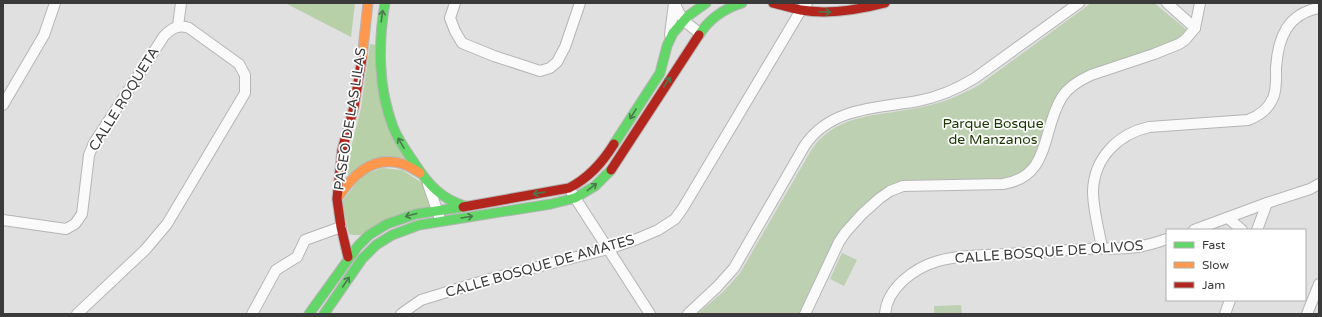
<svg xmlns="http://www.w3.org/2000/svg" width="1322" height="317" font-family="'Varela Round',sans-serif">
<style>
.green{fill:#bdd0b2}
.forest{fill:#b7d0a8}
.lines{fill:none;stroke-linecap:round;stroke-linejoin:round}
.street-casing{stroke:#b5b5b5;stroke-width:12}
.fast-casing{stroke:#b5b5b5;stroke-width:11}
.slow-casing{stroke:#b5b5b5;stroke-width:11}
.jam-casing{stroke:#b5b5b5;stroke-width:11}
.street{stroke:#fafafa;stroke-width:10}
.fast{stroke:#63d668;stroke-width:9}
.slow{stroke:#ff974d;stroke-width:9}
.jam{stroke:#b3261e;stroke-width:9}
.oneway{stroke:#4a784d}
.labels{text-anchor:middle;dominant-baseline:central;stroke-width:3.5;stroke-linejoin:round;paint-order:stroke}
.street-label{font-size:14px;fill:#3a3a3b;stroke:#fff}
.park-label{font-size:14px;fill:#1b3602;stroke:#fff}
</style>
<rect width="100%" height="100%" fill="#e0e0e0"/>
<g class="green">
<path d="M1091,3H1154L1187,30L1177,40L1152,49L1090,70L1072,80L1058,94L1052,105L1033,161L1021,173L1003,179L909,180L894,184L882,190L867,202L849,220L834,240L800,314H697L723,292L740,273L812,149C837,112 883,116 922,107C943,103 961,95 979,85Z"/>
<polygon points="842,253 857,260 844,286 830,279"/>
<polygon points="961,305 962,314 934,314 934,306"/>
</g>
<g class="forest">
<polygon points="285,3 355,3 351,37"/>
<polygon points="370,44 377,45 406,159 346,175 350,152 361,108"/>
<polygon points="382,168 402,170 424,184 432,208 361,235 353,235 349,234 342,202 362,175"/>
</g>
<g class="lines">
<g class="street-casing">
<g id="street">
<polyline points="455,3 450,18 455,31 462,43 494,56 540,71 550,68 557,62 565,47 580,3"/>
<path d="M675,3C680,19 687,24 700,33"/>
<polyline points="1167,3 1195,28"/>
<polyline points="178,26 181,3"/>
<polyline points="670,35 674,3"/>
<polyline points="3,105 44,35 55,3"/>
<polyline points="428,184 439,216"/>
<polyline points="572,193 650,314"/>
<polyline points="1228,218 1242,230"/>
<path d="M3,220L66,229L75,224L82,214L89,155L94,143L164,36C172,28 179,24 189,28L239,64L245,75V93L167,224L145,250L77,314"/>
<polyline points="1194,230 1267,203 1310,189 1319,184"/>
<polyline points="1257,230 1267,203"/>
<path d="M1102,248C1099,230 1093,210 1093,191C1094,158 1118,134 1149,127L1248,120C1259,116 1268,110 1273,98C1277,89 1276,78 1276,68C1278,38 1287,14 1319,8"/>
<polyline points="252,314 276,270 297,257 305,240 341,227"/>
<polyline points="401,314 421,300 486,280 608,249 637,239 658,230 675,219 683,208 801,10 807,3"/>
<path d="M688,314L717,287L734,268L805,145C831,107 878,108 918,101C939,97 957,89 975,78L1079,3"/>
<path d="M805,314L839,242L845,233L862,214L880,198L890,191L903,186L1003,184C1052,176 1041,130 1062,97C1069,86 1080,80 1091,75L1154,54L1179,44L1185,40L1195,28L1200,3"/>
<path d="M885,314C887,288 914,268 938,261C961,255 985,255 1008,254C1039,252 1071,250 1102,248C1127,250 1144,247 1167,239"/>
<polyline points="1225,314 1230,300"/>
<polyline points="1307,314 1319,284"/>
</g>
</g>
<g class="fast-casing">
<g id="fast">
<path d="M385,3C378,43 378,89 393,127C398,140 407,152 415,164C428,184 441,199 465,206"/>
<path d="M699,35C709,19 723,9 742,3"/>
<polyline points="614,144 660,73 667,46 673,33 688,16 706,3"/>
<polyline points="309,314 358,246 369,235 387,224 416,214 463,207"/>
<polyline points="324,314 362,259 376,245 392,235 419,225 551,204 575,198 595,186 611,170"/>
</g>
</g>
<g class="slow-casing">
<g id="slow">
<polyline points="362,58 368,3"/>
<path d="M339,196C354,173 375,155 403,164C409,166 415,170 420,173"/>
</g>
</g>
<g class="jam-casing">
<g id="jam">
<path d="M773,3C782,5 791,8 801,10C829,15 858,10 885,3"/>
<polyline points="611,170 699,35"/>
<path d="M463,207L569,188C589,178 602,163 614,144"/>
<polyline points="348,257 341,227 337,199 342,150 354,107 362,58"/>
</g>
</g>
<use href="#street" class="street"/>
<use href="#fast" class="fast"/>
<use href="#slow" class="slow"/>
<use href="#jam" class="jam"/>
</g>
<defs><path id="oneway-shaft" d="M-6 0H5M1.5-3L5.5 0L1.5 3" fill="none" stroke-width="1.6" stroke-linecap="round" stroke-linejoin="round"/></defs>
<g class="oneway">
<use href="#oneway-shaft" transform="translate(825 12) rotate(2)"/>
<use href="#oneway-shaft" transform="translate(382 16) rotate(-82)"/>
<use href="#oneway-shaft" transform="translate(667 82) rotate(-57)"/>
<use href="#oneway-shaft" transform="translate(633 114) rotate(122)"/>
<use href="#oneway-shaft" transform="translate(401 143) rotate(-120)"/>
<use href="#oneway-shaft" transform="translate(592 187) rotate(-37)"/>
<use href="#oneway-shaft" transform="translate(539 193) rotate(170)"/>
<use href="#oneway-shaft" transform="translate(411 215) rotate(165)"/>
<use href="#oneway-shaft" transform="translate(467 217) rotate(-9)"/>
<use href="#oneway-shaft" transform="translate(346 282) rotate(-56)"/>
</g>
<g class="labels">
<g class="street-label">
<text transform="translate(124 99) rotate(-58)">CALLE ROQUETA</text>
<text transform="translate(350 119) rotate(-81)">PASEO DE LAS LILAS</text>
<text transform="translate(1049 252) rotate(-4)">CALLE BOSQUE DE OLIVOS</text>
<text transform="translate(540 266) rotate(-16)">CALLE BOSQUE DE AMATES</text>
</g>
<g class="park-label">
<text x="993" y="123">Parque Bosque<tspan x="993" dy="16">de Manzanos</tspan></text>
</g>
</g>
<rect width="1322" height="317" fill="none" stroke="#3a3a3b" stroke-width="8"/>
<rect x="1166" y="229" width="140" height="72" fill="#ffffff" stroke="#b0b0b1"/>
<rect x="1174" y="242" width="20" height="6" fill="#63d668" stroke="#b0b0b1"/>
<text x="1202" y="249" font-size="12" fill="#3a3a3b">Fast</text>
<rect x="1174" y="262" width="20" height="6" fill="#ff974d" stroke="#b0b0b1"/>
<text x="1202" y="269" font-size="12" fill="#3a3a3b">Slow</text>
<rect x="1174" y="282" width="20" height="6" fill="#b3261e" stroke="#b0b0b1"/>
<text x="1202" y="289" font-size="12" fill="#3a3a3b">Jam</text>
</svg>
